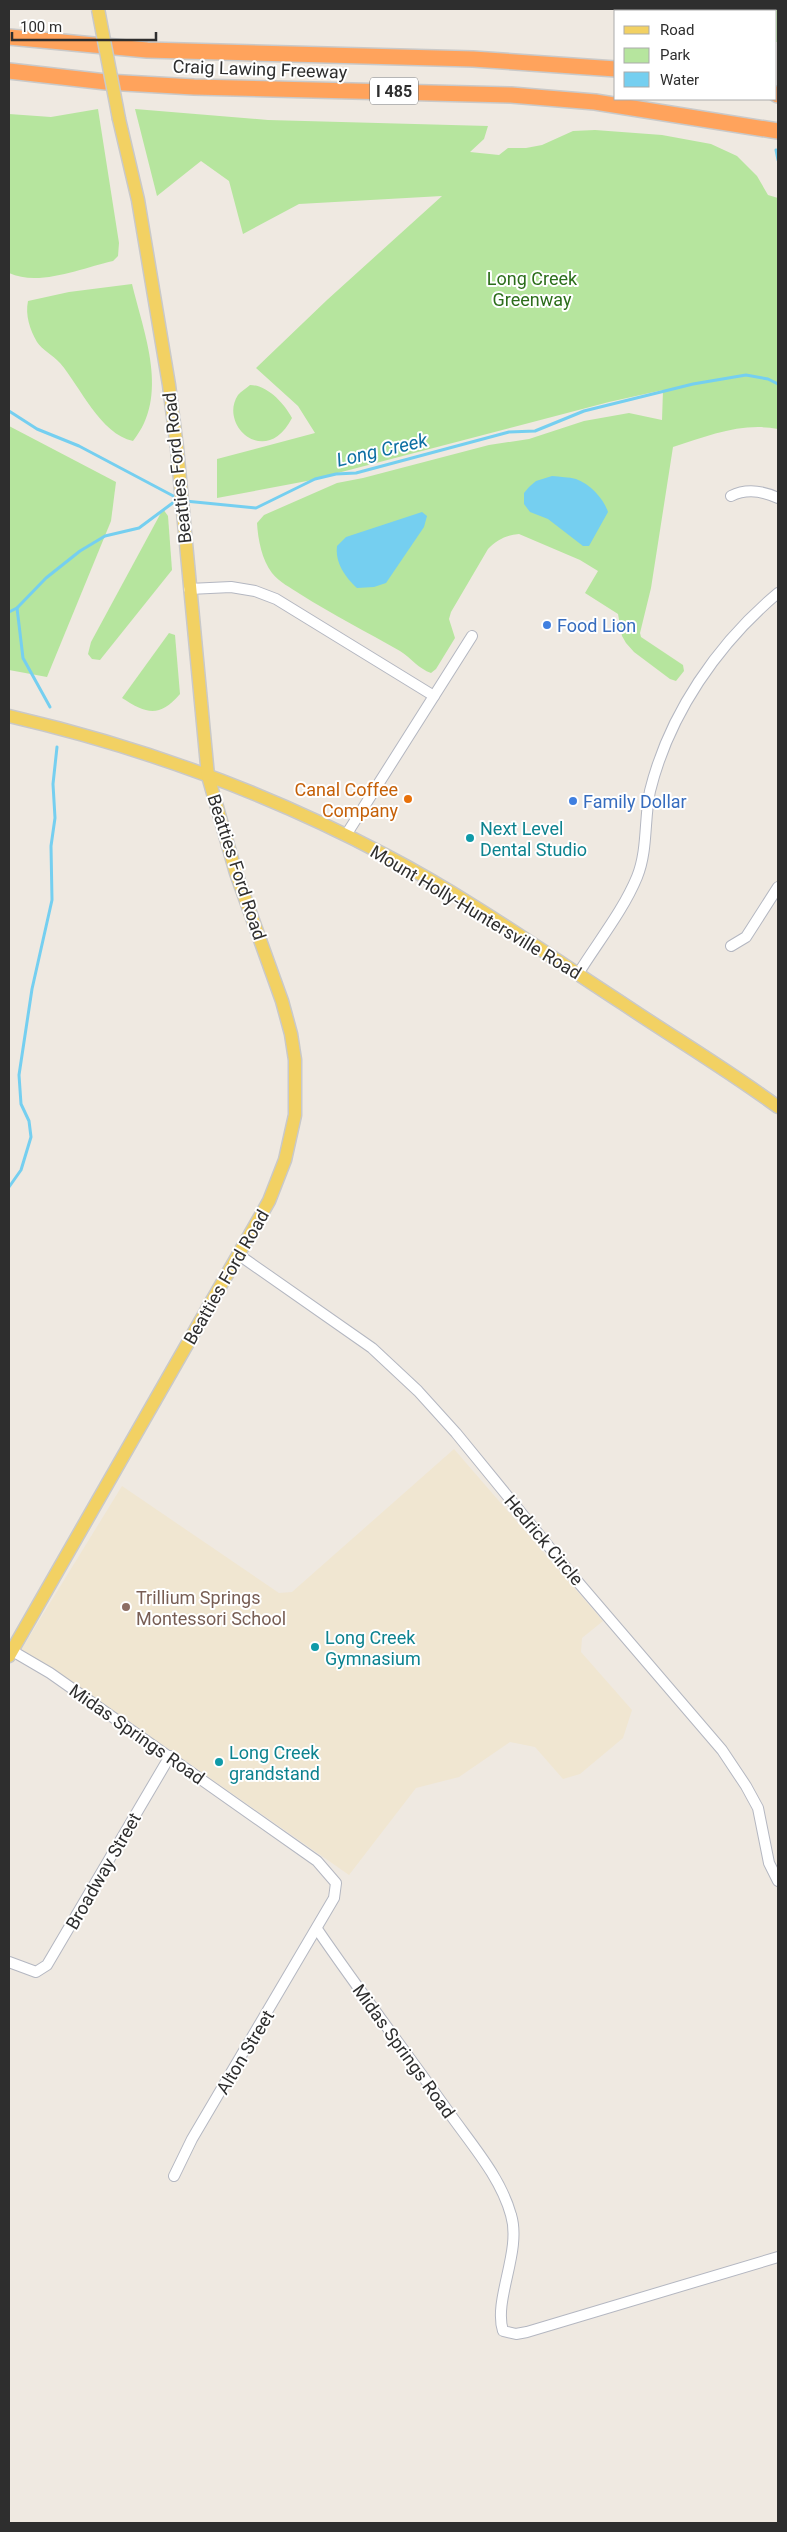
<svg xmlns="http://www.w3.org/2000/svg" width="787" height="2532" font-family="Roboto,sans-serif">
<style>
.education{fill:#f0e6d1}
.green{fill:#b6e59e}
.water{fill:#75cff0}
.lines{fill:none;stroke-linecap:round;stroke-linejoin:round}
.stream{stroke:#75cff0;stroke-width:3}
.minor-casing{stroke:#b4b7c1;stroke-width:12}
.major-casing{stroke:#c9c9c9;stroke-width:15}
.highway-casing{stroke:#c9c9c9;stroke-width:18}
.minor{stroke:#fff;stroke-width:10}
.major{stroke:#f2d163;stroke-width:12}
.highway{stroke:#ffa35c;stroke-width:15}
.major-bridge-casing{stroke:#c9c9c9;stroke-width:15;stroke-linecap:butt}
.major-bridge{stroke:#f2d163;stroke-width:12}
.shop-dot{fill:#3f7fe0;stroke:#fff;stroke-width:2}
.food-dot{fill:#e8710a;stroke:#fff;stroke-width:2}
.culture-dot{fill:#0f9aa8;stroke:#fff;stroke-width:2}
.education-dot{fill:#8d6e63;stroke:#fff;stroke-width:2}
.labels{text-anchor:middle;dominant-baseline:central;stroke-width:4;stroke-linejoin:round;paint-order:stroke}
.shield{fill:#fff;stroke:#6d6d6d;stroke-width:1}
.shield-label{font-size:16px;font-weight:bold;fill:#2e2e2e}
.street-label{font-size:18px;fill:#2e2e2e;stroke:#fff}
.park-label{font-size:18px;fill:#2c6e1b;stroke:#fff}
.shop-label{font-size:18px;fill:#366cbe;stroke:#fff;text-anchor:start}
.food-label{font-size:18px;fill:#c56008;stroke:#fff;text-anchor:end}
.culture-label{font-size:18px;fill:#0d838f;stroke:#fff;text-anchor:start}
.education-label{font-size:18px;fill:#785e54;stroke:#fff;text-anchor:start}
.water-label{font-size:19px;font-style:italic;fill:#0d6fa3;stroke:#fff}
</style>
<rect width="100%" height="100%" fill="#efe9e1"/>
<polygon class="education" points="454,1449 603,1621 582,1638 581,1652 632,1710 623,1738 580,1774 563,1779 535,1747 510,1742 459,1777 416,1788 349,1875 118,1714 21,1650 122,1486 279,1593 292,1592"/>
<g class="green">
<polygon points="641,9 778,9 778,42 776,42 776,11 639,11"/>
<path d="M98,109L119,243L118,256L113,261C82,268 39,287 9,273V114L51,117Z"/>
<path d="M135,109L268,120L488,126L484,139L470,152L499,155L508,148H526L542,145L573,131L595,130L662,135L711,144L737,156L757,176L768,195L778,198V429C742,422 708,436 673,447L651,588L640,633L641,637L683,665L684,671L676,681L670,679L634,652L626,643L622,636L618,614L585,593L598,571L580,560L519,534C506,535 497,540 488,549L451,612L449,619L455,638L436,669L431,673C419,669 411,658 400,651C367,632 333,615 300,594C291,588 279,582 272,573C262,560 258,540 257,523L264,515L337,483L363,478L489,445L529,439L584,421L629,413L662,420L663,390L609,402L307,481L217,498V459L315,433L298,406L256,368L327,300L442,196L299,204L243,234L229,181L201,161L157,196Z"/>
<path d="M132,284C144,334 170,396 133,441C100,434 80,386 60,363C53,355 42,350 37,342C30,330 25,315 28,301L69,292Z"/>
<path d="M250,385C267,385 284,403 292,418C266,469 218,425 238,395C241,391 247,388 250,385Z"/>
<polygon points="9,426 116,482 111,521 47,677 9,670"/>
<polygon points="163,509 168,516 172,570 100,660 92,659 88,654 91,642"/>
<path d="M169,633L175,635L180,694C159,718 147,714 122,698Z"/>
</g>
<g class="water">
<path d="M552,476C560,477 569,477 576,479C590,484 604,499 608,512L589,546H583L548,519L530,512L524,504V493L529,487L536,481Z"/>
<path d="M422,512L427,516L424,527L386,583L374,587L357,588C345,577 335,563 337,546L346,537Z"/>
</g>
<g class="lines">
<g class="stream">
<polyline points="760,9 761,11"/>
<polyline points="776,150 778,160"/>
<polyline points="9,411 37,429 79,446 179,499"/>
<polyline points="185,501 256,508 315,479 336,474 356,473 509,432 535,431 584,411 693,384 746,375 768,379 778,384"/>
<polyline points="17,608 23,658 50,707"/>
<polyline points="9,612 17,608 46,578 80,551 105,536 139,528 178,499"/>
<polyline points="9,1187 21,1170 31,1137 29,1121 21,1104 19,1075 32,989 52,900 51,846 55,818 53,784 57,747"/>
</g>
<g class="minor-casing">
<g id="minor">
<path d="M731,496C747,488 763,491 778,498"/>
<polyline points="189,589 231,587 255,591 276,599 434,696"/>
<polyline points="346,835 472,636"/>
<polyline points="731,946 746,937 778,887"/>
<path d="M578,974C597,943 623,911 637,877C648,850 644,819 650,791C669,714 718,643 778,593"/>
<polyline points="239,1255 372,1348 418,1391 456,1433 572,1575 722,1750 746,1786 758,1808 769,1863 778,1881"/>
<polyline points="9,1649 50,1673 317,1861 336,1883 334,1898 192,2139 174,2176"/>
<path d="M317,1929C360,1992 406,2052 450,2114C472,2145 501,2178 511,2215C522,2251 493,2300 503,2331L516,2334L527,2332L778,2257"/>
<polyline points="9,1962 36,1972 47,1965 170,1756"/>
</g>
</g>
<g class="major-casing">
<g id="major">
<path d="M9,716C139,746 266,792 385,855C466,897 545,953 622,1003C674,1038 728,1070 778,1107"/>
<polyline points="9,1656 269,1201 285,1160 295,1115 295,1060 291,1034 282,1001 236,873 208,776 177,448 169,385 138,200 119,119"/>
</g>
</g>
<g class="highway-casing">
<g id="highway">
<polyline points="9,37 147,50 473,59 616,69"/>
<polyline points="9,71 106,82 194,87 511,95 595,102 778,131"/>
<polyline points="776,94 778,95"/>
</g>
</g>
<use href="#minor" class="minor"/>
<use href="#major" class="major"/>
<use href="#highway" class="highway"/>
<g class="major-bridge-casing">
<polyline id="major-bridge" points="98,9 119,119"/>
</g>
<use href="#major-bridge" class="major-bridge"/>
</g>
<g class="shop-dot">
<circle cx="547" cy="625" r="5"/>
<circle cx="573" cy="801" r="5"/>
</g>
<circle class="food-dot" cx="408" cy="799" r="5"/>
<g class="culture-dot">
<circle cx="470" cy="838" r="5"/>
<circle cx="315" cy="1647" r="5"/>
<circle cx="219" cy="1762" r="5"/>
</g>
<circle class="education-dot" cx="126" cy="1607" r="5"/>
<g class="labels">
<rect class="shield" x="370" y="77.5" width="48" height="27" rx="4"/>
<g class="shield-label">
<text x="394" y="91">I 485</text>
</g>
<g class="street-label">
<text transform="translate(260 69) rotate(2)">Craig Lawing Freeway</text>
<text transform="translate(177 468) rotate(-96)">Beatties Ford Road</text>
<text transform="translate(237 867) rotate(72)">Beatties Ford Road</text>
<text transform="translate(476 912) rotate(31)">Mount Holly-Huntersville Road</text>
<text transform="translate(226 1277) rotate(-60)">Beatties Ford Road</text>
<text transform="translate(544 1540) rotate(50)">Hedrick Circle</text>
<text transform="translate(137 1734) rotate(35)">Midas Springs Road</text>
<text transform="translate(103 1871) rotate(-60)">Broadway Street</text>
<text transform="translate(404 2051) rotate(54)">Midas Springs Road</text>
<text transform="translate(245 2052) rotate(-59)">Alton Street</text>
</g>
<g class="park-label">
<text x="532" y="278">Long Creek<tspan x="532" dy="21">Greenway</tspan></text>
</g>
<g class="shop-label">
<text x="557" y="625">Food Lion</text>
<text x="583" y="801">Family Dollar</text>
</g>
<g class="food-label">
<text x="398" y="789">Canal Coffee<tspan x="398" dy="21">Company</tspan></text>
</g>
<g class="culture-label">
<text x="480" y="828">Next Level<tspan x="480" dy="21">Dental Studio</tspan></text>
<text x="325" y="1637">Long Creek<tspan x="325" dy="21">Gymnasium</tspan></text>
<text x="229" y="1752">Long Creek<tspan x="229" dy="21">grandstand</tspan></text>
</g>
<g class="education-label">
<text x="136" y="1597">Trillium Springs<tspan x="136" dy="21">Montessori School</tspan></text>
</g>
<g class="water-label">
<text transform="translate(382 450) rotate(-13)">Long Creek</text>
</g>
</g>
<rect width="787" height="2532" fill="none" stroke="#2e2e2e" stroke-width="20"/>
<rect x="614" y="10" width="162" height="90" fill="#ffffff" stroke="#ababab"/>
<rect x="624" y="26" width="25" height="8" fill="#f2d163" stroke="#ababab"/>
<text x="660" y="35" font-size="15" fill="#2e2e2e">Road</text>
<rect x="624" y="48" width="25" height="15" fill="#b6e59e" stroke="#ababab"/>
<text x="660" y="60" font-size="15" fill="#2e2e2e">Park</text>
<rect x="624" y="72" width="25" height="15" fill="#75cff0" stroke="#ababab"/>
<text x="660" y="85" font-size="15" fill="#2e2e2e">Water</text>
<path d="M12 32v8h144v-8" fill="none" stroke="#2e2e2e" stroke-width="2.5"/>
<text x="20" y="32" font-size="15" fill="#2e2e2e" stroke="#ffffff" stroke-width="4" paint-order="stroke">100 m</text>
</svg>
